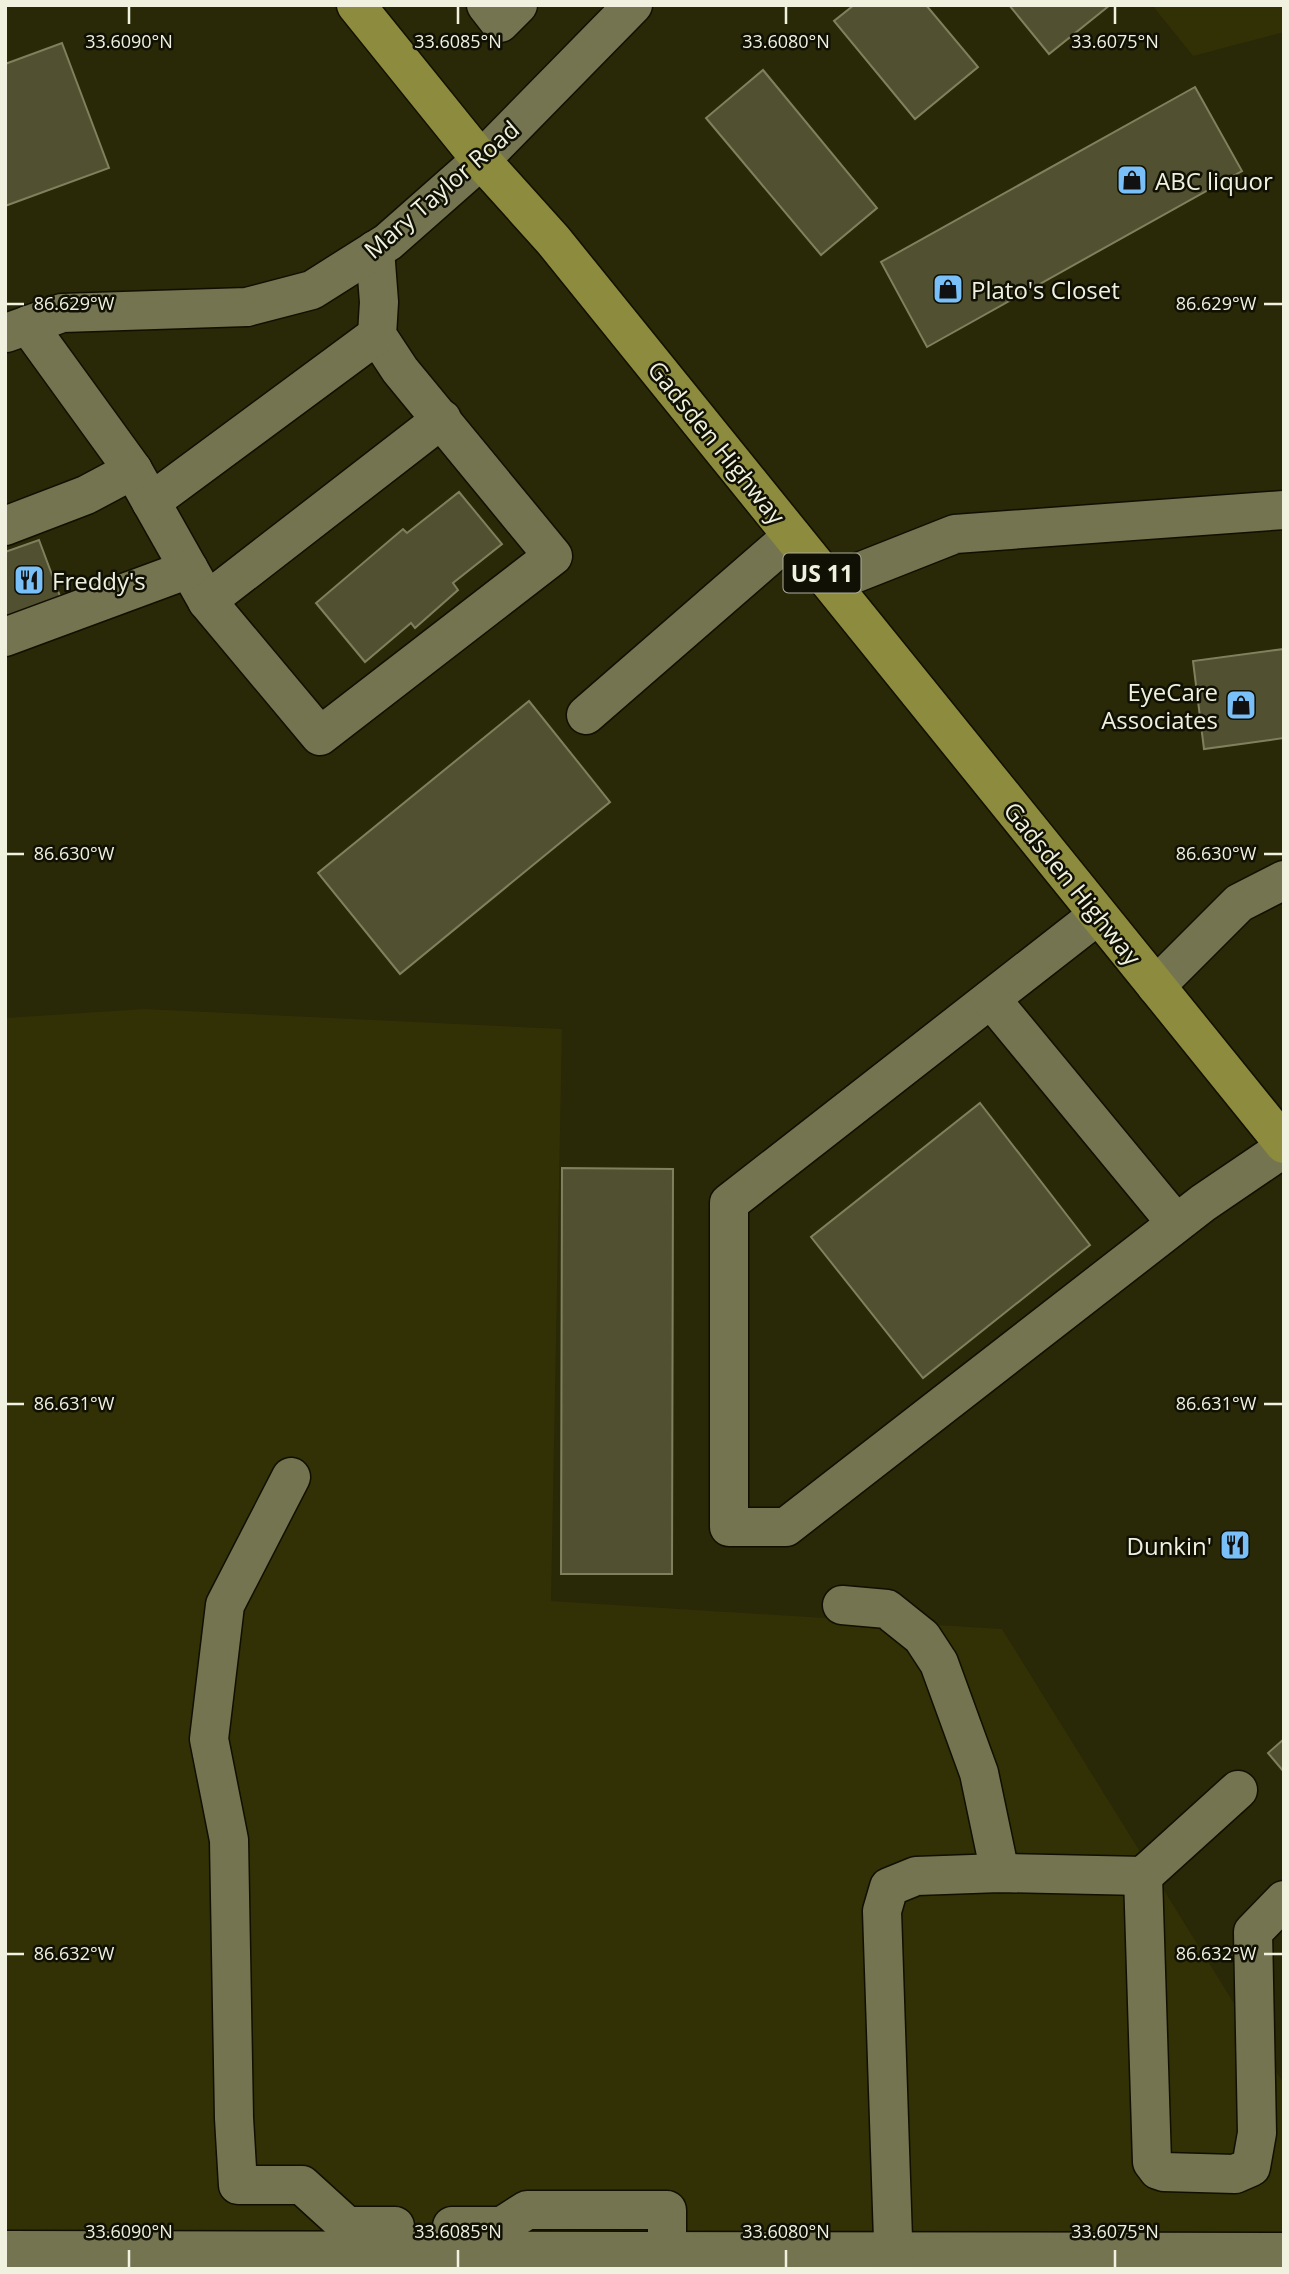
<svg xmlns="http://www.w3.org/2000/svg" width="1289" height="2274" font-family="'Open Sans',sans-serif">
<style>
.built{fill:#323005}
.building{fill:#515030;stroke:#81805e;stroke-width:2}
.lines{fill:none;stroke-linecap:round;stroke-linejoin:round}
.minor-casing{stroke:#111000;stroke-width:41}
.major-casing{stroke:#111000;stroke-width:41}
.minor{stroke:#747451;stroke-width:38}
.major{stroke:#8d8b3d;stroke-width:38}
.ticks{fill:none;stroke:#f1f1df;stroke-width:2.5}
.labels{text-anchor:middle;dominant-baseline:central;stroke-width:5;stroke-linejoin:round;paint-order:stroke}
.shield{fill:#101004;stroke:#aeae9d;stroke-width:2}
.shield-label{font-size:23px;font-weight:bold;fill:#f1f1df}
.poi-label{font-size:24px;fill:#f1f1df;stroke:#101004;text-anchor:start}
.street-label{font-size:24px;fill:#f1f1df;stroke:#101004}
.ticks-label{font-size:18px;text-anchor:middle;fill:#f1f1df;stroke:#101004;stroke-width:5;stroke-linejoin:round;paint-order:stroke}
</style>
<rect width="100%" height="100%" fill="#292807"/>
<g class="built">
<polygon points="1152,5 1284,5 1284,32 1193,56"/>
<polygon points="144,1009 562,1029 551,1601 1002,1629 1284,2084 1284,2269 5,2269 5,1018"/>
</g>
<g class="building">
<polygon points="854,5 926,5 978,67 915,119 834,21"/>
<polygon points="1009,5 1110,5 1049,54"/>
<polygon points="62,43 109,168 5,206 5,64"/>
<polygon points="763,70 877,208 821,255 706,118"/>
<polygon points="1195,87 1242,171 927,347 881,262"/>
<polygon points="459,492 502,544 453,583 458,590 415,628 411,623 365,662 316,603 403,529 407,533"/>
<polygon points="39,540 64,607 5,629 5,552"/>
<polygon points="1284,649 1284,738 1204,749 1193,661"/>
<polygon points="529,701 610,802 400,974 318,873"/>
<polygon points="980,1103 1090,1245 923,1378 811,1237"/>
<polygon points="562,1168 673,1169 672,1574 561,1574"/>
<polygon points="1284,1739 1284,1772 1268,1753"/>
</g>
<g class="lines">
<g class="minor-casing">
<g id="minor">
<polyline points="486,5 500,23 518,5"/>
<polyline points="28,325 133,470 207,601 320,736 553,556 400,370 377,335 379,302 375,250"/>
<polyline points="6,333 62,313 247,307 312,290 388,242 481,160 633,5"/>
<polyline points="151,502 377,335"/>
<polyline points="5,526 86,495 133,470"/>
<polyline points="831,583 955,534 1284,510"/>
<polyline points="207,601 442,419"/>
<polyline points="5,637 189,569"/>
<polyline points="586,715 792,536"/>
<polyline points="1098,915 729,1203 729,1527 786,1527 1203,1203 1284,1148"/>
<polyline points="1156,986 1239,903 1284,880"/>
<polyline points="991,999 1176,1223"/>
<polyline points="291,1477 225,1605 209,1739 229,1840 234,2118 238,2185 302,2185 347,2226 395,2226"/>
<polyline points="842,1605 887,1609 922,1637 939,1663 979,1773 1000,1873"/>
<polyline points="1143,1876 1152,2162 1158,2170 1164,2172 1235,2174 1251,2167 1257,2133 1253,1932 1284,1900"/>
<polyline points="452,2226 502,2226 527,2210 667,2210 667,2251"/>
<polyline points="5,2250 1284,2252"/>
<polyline points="894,2269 882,1911 889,1887 916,1876 1000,1873 1143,1876 1238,1790"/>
</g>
</g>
<g class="major-casing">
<polyline id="major" points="356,5 481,160 553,240 1284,1144"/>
</g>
<use href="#minor" class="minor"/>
<use href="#major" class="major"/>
</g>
<path class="ticks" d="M129,7V24M458,7V24M786,7V24M1115,7V24M7,304H24M1264,304H1282M7,854H24M1264,854H1282M7,1404H24M1264,1404H1282M7,1954H24M1264,1954H1282M129,2250V2267M458,2250V2267M786,2250V2267M1115,2250V2267"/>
<defs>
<g id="shop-square" transform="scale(1.575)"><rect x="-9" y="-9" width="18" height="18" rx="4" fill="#79bff8" stroke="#101004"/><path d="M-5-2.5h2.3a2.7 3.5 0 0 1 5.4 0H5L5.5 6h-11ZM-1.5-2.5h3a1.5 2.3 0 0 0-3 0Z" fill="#111"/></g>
<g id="restaurant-square" transform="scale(1.575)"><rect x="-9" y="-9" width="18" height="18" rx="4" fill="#79bff8" stroke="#101004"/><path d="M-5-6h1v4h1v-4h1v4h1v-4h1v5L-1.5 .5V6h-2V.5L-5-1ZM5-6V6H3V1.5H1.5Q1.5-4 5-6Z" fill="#111"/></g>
</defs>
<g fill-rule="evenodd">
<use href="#shop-square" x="1132" y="180"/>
<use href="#shop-square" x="948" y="289"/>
<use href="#restaurant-square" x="29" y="580"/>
<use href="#shop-square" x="1241" y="705"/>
<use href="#restaurant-square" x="1235" y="1545"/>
</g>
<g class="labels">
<rect class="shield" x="783.5" y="553.5" width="77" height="39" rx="5"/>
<g class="shield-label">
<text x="822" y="573">US 11</text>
</g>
<g class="poi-label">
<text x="1155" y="180">ABC liquor</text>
<text x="971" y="289">Plato's Closet</text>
<text x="52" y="580">Freddy's</text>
<text x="1218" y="691" text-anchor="end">EyeCare<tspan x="1218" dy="28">Associates</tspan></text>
<text x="1212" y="1545" text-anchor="end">Dunkin'</text>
</g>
<g class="street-label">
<text transform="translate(441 189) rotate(-41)">Mary Taylor Road</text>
<text transform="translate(717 442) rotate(51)">Gadsden Highway</text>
<text transform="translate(1073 883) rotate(51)">Gadsden Highway</text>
</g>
</g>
<g class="ticks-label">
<text x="129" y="48">33.6090°N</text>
<text x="458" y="48">33.6085°N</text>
<text x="786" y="48">33.6080°N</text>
<text x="1115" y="48">33.6075°N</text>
<text x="1216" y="310">86.629°W</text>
<text x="74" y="310">86.629°W</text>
<text x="1216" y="860">86.630°W</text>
<text x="74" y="860">86.630°W</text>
<text x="1216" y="1410">86.631°W</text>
<text x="74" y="1410">86.631°W</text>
<text x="74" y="1960">86.632°W</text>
<text x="1216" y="1960">86.632°W</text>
<text x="129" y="2238">33.6090°N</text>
<text x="458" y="2238">33.6085°N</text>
<text x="786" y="2238">33.6080°N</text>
<text x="1115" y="2238">33.6075°N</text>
</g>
<rect width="1289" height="2274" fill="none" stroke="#f1f1df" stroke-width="14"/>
</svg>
